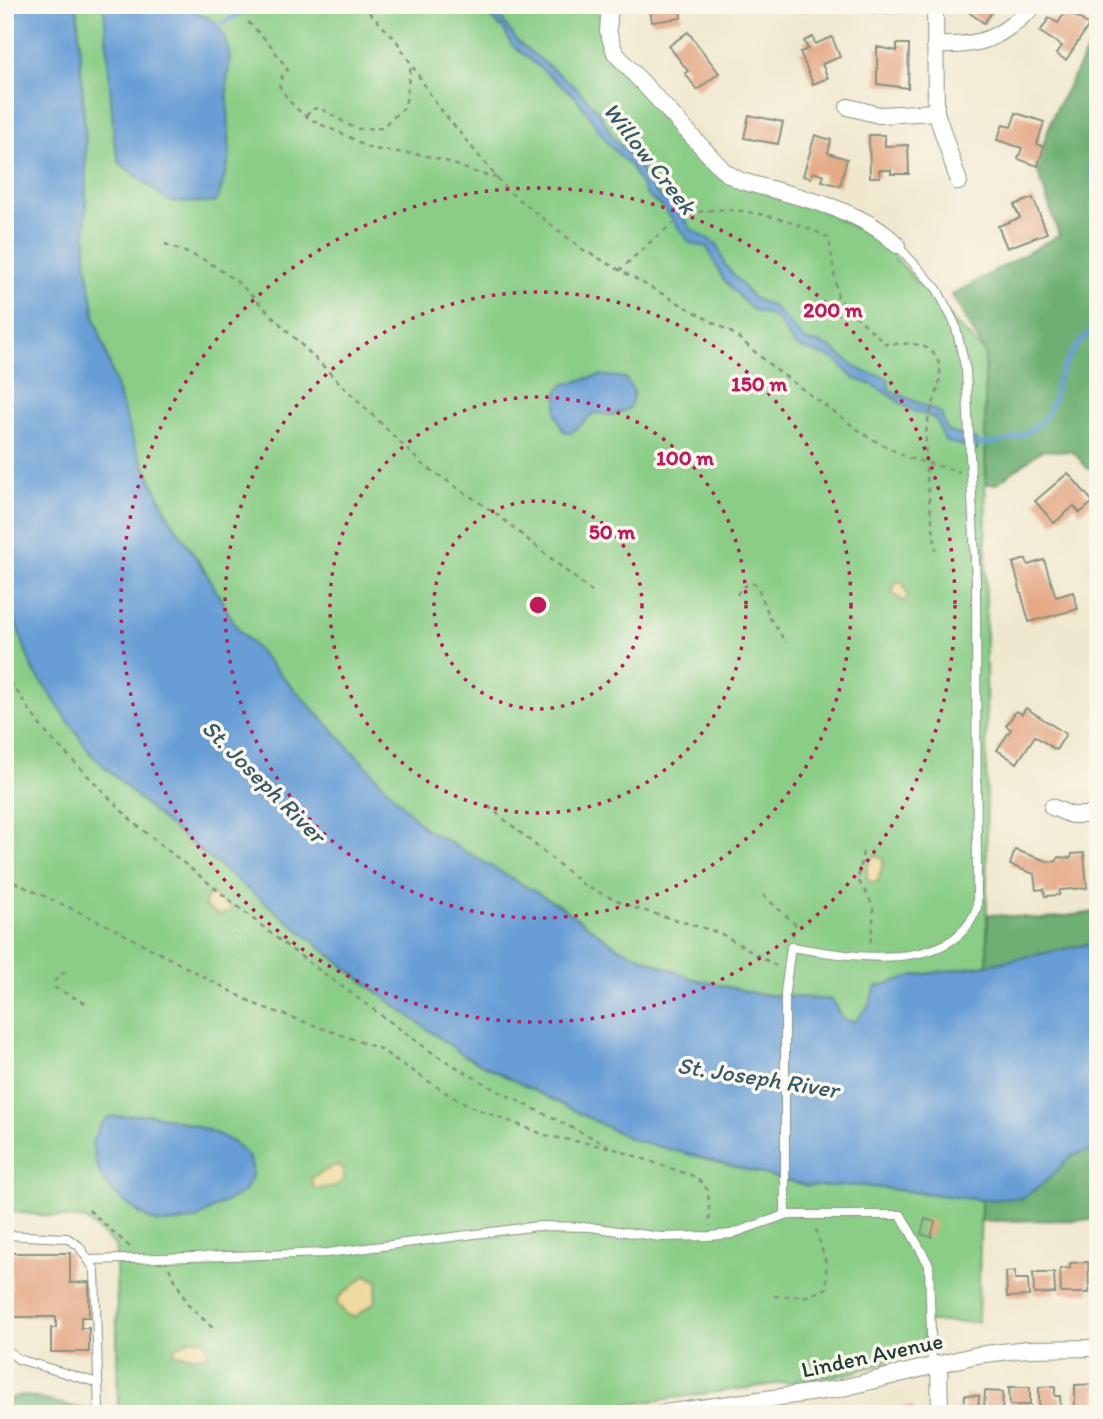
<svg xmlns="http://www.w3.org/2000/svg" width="1103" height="1419" font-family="Itim,sans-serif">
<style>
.green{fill:#89cd86;stroke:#54855d;stroke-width:2}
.forest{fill:#6eb073;stroke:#467654;stroke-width:2}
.sand{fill:#eeda9e;stroke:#868c69;stroke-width:2}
.water{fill:#689ed6;stroke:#446e85;stroke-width:2}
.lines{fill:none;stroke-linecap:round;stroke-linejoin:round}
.stream{stroke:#689ed6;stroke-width:4.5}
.building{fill:#e5a986}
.lane-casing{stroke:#889281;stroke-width:10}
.street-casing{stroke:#889281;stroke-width:18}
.path{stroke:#889281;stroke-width:2.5;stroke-dasharray:5 5;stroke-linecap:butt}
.lane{stroke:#fff;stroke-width:8}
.street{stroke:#fff;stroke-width:16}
.ring{fill:none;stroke:#c2185b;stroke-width:3.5;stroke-dasharray:3.5 7}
.labels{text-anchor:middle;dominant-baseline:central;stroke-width:7;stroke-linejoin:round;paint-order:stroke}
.street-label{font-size:23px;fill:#1f3d34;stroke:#fbf7ec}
.water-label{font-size:24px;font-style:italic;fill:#355a65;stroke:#fbf7ec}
.centre{fill:#c2185b;stroke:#fbf7ec;stroke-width:3.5}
.ring-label{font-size:21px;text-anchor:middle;font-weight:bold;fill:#c2185b;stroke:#fbf7ec;stroke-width:7;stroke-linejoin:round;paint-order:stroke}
</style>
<rect width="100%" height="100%" fill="#fbf7ec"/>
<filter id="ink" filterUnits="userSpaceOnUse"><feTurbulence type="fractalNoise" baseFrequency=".0143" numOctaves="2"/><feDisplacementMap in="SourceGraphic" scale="14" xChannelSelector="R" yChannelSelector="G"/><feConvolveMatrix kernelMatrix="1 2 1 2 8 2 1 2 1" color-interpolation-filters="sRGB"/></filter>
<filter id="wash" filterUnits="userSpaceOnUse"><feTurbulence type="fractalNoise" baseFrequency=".00686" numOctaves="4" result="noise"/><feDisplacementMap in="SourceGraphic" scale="28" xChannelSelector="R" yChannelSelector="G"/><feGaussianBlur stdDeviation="1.57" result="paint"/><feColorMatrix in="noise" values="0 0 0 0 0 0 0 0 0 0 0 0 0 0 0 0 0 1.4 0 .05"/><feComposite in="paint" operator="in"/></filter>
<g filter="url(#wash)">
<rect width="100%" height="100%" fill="#f0e8ce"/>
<g class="green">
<polygon points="77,5 590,5 598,14 615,53 717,165 800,198 883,243 930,297 985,353 987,965 912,976 876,987 868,1006 856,1022 842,1019 832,1000 757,994 690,978 617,947 560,906 424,828 237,628 205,571 170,519 134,444 95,318 86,260 86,148"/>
<polygon points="5,592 32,668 91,754 162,820 373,989 463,1055 631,1139 808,1186 864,1186 981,1200 978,1322 924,1322 924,1344 894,1360 848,1374 557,1414 118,1414 116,1246 86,1220 5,1211"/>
</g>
<g class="forest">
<polygon points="1098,30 1098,468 1088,469 1073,452 1042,450 996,484 986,484 985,353 952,295 1059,235 1036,166 1054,113"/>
<polygon points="1098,912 1098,942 987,965 988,914 1042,919"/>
<polygon points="1098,1149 1098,1220 981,1221 981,1200 1022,1198 1044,1183 1073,1155"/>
<polygon points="22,1395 89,1410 89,1414 5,1414 5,1400"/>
</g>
<g class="sand">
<polygon points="896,582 903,583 908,596 904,602 892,593"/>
<path d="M876,855L884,859L878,881L873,883L867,879C866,870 868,860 876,855Z"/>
<polygon points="209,893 231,908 230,912 219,915 204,906"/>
<polygon points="336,1165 343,1168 344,1180 333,1187 314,1189 311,1178"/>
<polygon points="366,1275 378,1281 375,1302 355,1317 347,1315 337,1304 339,1297"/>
<polygon points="191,1339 202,1339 207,1342 208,1354 199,1357 175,1354 174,1348"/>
</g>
<g class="water">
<polygon points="5,5 77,5 86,148 86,260 95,318 134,444 170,519 205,571 237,628 424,828 560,906 617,947 690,978 757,994 832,1000 842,1019 855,1022 868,1006 876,987 912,976 987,965 1098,942 1098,1149 1073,1155 1044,1183 1022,1198 981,1200 864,1186 808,1186 631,1139 463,1055 373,989 162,820 91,754 32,668 5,592"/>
<polygon points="104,5 182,5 214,21 224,36 230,56 227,84 230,157 218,199 212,203 168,201 119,162 114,140"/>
<path d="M478,5H487L497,13L518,42L579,90L599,112L614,139L636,161L652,188L661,198L677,205L691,229L717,244L725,265L753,298L774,307L805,341C836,343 838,357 861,370C869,375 879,374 888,379L889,390L941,413L947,431L978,441L977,450L945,441L935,418L913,411L875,386L853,378L835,359L795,346L776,318L751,309L723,279L707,247L690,243L663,207L648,197L630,166L609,145L576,97L511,44L504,30Z"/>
<polygon points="601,375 625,378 634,392 630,408 613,415 594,413 571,433 563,431 556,414 558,390 565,384"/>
<path d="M149,1114C176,1120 257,1136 252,1174C249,1193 235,1198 219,1205C210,1209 201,1219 192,1220C183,1221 169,1224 160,1223C145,1221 109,1191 102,1178C96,1167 94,1154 92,1142L100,1125L109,1117Z"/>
</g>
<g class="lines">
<g class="stream">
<polyline points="218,26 254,5"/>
<path d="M1098,131C1092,147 1085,173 1098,187"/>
<path d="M974,443C997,447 1033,436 1047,414C1055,403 1055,385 1061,372C1069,355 1083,336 1098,325"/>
</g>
</g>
<g id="blocks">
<g class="building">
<polygon points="649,5 680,5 681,18 652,22"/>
<rect x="795" y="5" width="9" height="7"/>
<rect x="836" y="5" width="9" height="7"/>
<polygon points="874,5 912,5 912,12 874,13"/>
<polygon points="976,5 997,5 984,23 970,13"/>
<polygon points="1067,10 1089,25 1066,60 1056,54 1062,46 1040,32 1049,18 1058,23"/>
<polygon points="688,32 719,73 697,90 685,73 688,71 669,46"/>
<polygon points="813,37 815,44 832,37 840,57 822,64 828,78 813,84 800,52 808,49 804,41"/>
<polygon points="897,44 909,44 908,88 877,84 877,47 897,51"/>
<polygon points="1016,113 1044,122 1037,144 1044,147 1038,166 1018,159 1022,148 997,140 1003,125 1011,127"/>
<polygon points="749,115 783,122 778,144 744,138"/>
<polygon points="815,135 831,140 828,153 847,159 840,186 822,181 824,175 813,172 811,178 803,176"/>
<polygon points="869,135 885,135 885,146 908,145 909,174 891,174 891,170 879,170 880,177 870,177"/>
<polygon points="1033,198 1047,233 1007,248 998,226 1020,218 1014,205"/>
<polygon points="1068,473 1093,502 1080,513 1074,506 1054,523 1035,501"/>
<polygon points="1026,559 1028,565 1044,560 1056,597 1073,592 1078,609 1029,622 1013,563"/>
<polygon points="1026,708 1066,734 1056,750 1035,736 1017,763 997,750 1011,729 1006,726 1016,711 1022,714"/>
<polygon points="1015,850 1050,862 1057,861 1058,857 1071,858 1072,854 1084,853 1087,888 1060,890 1059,895 1045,896 1044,889 1036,890 1034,874 1010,865"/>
<polygon points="925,1219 935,1222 931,1237 921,1234"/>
<polygon points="11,1253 70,1253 70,1283 89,1282 89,1317 81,1317 81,1328 89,1328 89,1352 51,1352 51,1328 56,1328 56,1317 11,1317"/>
<polygon points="1088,1262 1089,1293 1061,1293 1060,1269 1070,1268 1070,1263"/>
<polygon points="1015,1271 1015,1279 1028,1279 1029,1296 1007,1297 1006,1272"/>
<polygon points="1033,1273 1054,1273 1055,1293 1034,1294"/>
<polygon points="1097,1384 1097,1409 1075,1410 1075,1385"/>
<polygon points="1055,1386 1055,1396 1060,1396 1061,1411 1039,1411 1039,1387"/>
<polygon points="1009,1387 1030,1387 1030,1405 1010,1405"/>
<polygon points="985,1391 1003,1392 1002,1412 984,1411"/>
<polygon points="965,1395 979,1396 978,1411 964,1410"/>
<polygon points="899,1407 913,1407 914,1414 899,1414"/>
<polygon points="862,1408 863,1414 845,1414 845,1409"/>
<rect x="874" y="1408" width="14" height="6"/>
</g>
</g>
</g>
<g filter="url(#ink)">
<use href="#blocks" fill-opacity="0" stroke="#889281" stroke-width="2"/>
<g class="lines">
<g class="lane-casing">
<g id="lane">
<path d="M785,1215V992L791,947C847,956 954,976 977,907L976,582L966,370L955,324L937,289L897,245"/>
<polyline points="5,1235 67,1238 79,1246 95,1270 99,1414"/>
<polyline points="90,1260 328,1253 538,1226 590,1227 661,1237 710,1236 731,1234 785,1215 901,1215 929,1265 932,1366"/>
<polyline points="5,1348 18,1359 98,1383"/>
</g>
</g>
<g class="street-casing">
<g id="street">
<path d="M610,5L608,31L615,53L725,172L741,181C790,195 862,208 897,245"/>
<polyline points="935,5 936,112 959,182"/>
<path d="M935,45C984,47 999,38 1035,5"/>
<polyline points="848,107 879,115 936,112"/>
<polyline points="1052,807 1071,815 1098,815"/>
<polyline points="939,1364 940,1414"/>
<polyline points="657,1414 838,1389 977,1355 1027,1349 1098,1348"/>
</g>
</g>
<g class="path">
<polyline points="362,5 396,40 437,105 507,190 582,249 734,334 775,369 868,437 906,457 960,472"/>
<path d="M248,22L269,43L288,70L282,76L279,85C299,121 319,122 351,138C358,141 362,147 370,148C393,153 416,152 439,159C459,165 474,174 496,177"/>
<polyline points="306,116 312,109 320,108 356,129 381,128 405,107 411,65"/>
<polyline points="165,244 207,261 239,283 422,464 498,515 592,592"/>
<path d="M619,271C640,252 661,229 687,216C722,199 796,220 829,238L838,299L886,344C903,344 926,340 936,357C948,376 930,406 927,425C922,467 931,509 936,550"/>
<polyline points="737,595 741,588 751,583 757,585 770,618 786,643"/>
<polyline points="5,674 44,731 134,823 288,947 434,1054 494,1089 609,1146"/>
<polyline points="488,806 585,886 632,907 720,933 776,966"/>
<path d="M863,852L858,880C880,913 873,910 870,947"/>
<polyline points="5,878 105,924 257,1005 378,1048 451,1096 477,1109 548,1136 612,1148 696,1177 708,1190 710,1226"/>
<polyline points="763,895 795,924 793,936"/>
<polyline points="65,971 55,981 55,988 89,1005"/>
<polyline points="89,1210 130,1247"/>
<polyline points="169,1268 188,1305 214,1329"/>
<polyline points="774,1296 808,1296 827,1288 826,1263 815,1226"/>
</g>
<use href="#lane" class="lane"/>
<use href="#street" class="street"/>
</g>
</g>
<g class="ring">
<circle cx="538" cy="605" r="104"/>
<circle cx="538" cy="605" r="208"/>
<circle cx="538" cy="605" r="313"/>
<circle cx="538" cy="605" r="417"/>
</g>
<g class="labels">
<g class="street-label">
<text transform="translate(872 1355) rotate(-12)">Linden Avenue</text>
</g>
<g class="water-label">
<text transform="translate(650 158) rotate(52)">Willow Creek</text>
<text transform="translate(264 781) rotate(45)">St. Joseph River</text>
<text transform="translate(758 1077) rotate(9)">St. Joseph River</text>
</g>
</g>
<circle cx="538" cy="605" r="10" class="centre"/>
<g class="ring-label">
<text x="833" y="317">200 m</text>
<text x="759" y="391">150 m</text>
<text x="685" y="465">100 m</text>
<text x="612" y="539">50 m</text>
</g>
<rect width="1103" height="1419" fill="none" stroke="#fbf7ec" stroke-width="28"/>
</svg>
